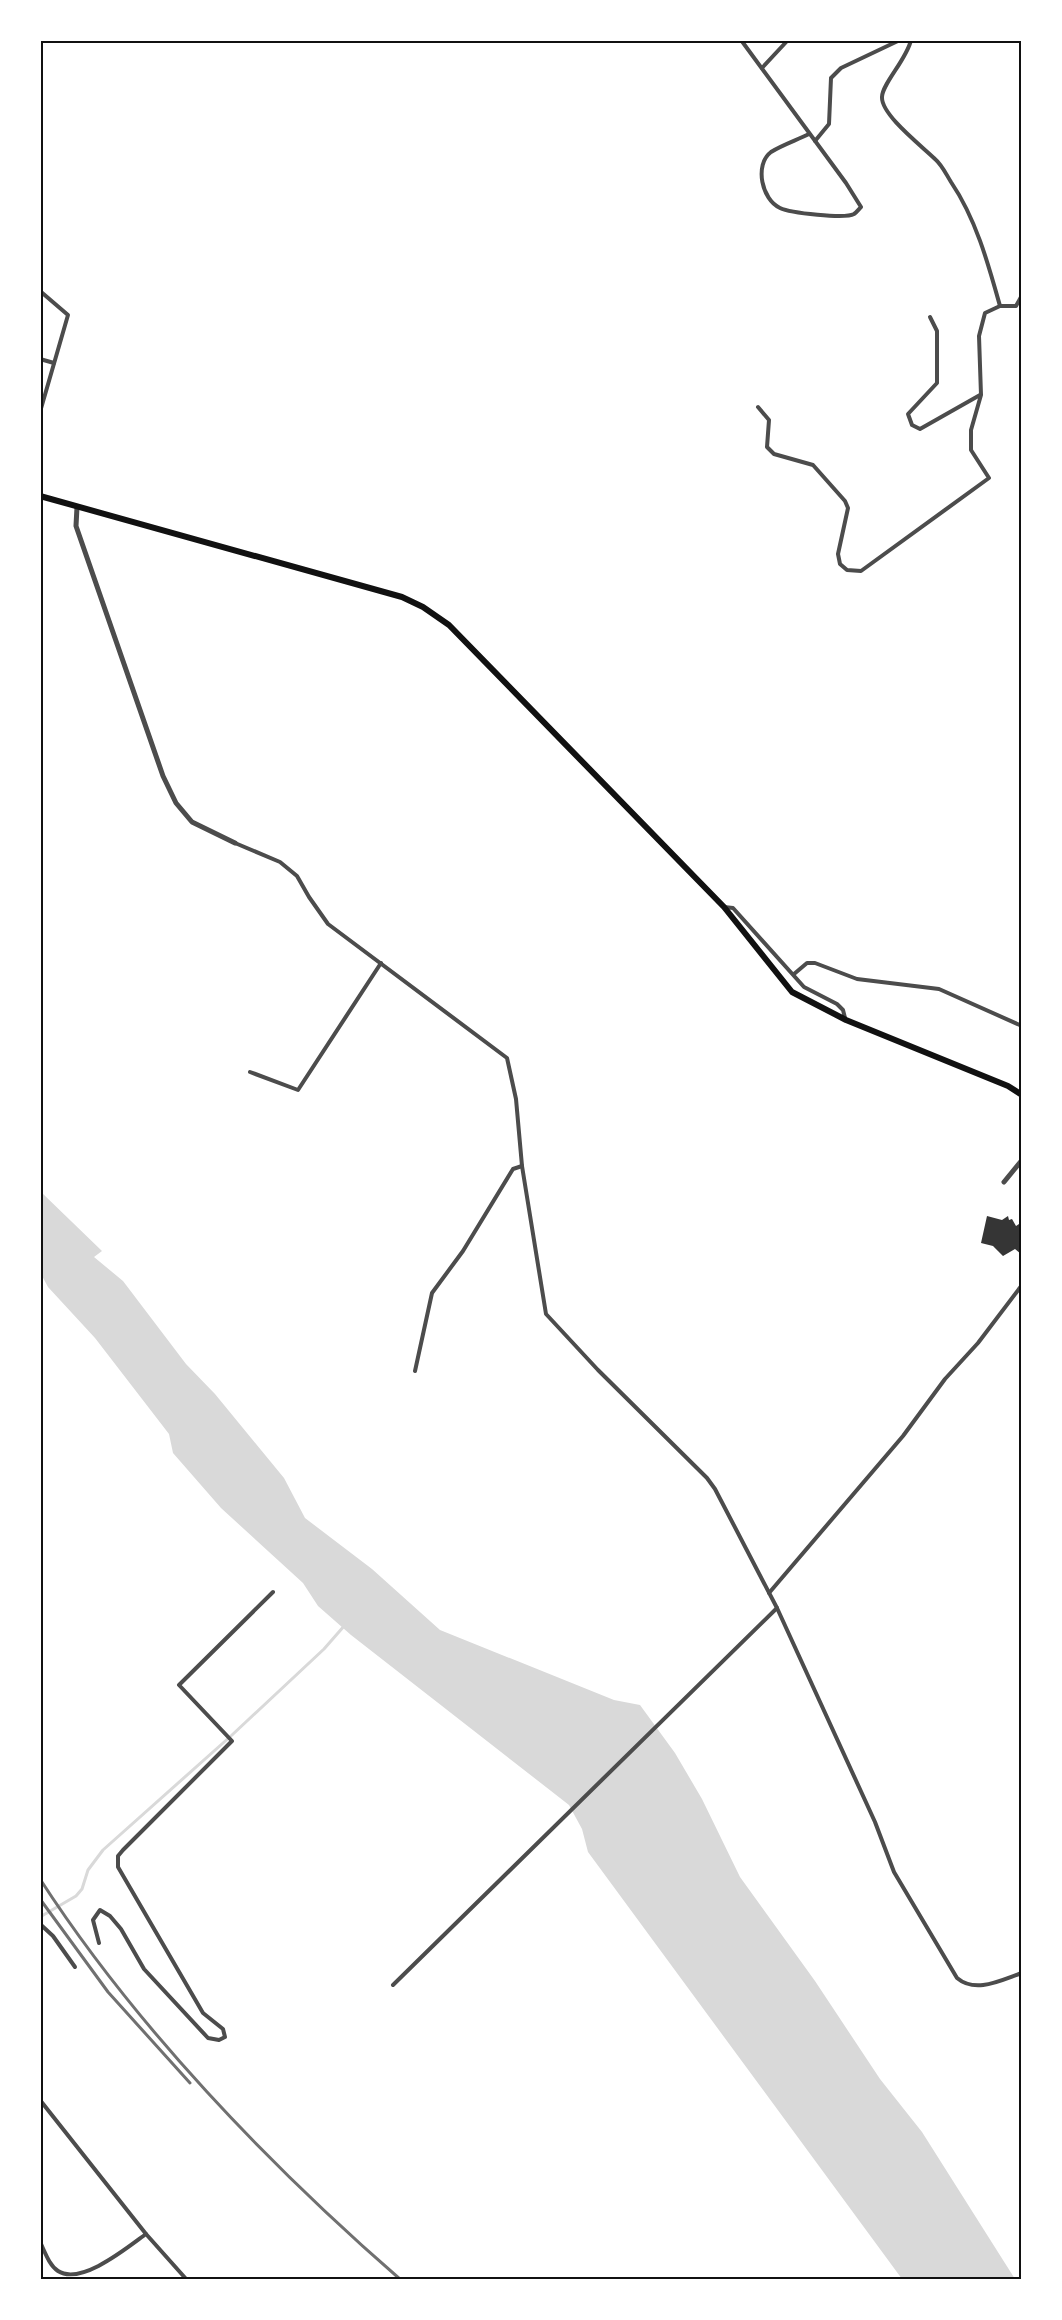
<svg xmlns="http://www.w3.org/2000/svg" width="1062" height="2320" font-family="Lato,sans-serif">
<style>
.water{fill:#d9d9d9}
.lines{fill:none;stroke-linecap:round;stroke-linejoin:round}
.stream{stroke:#d9d9d9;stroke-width:3}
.building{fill:#353535}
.minor{stroke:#4c4c4c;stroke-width:4}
.tertiary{stroke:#4c4c4c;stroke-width:5}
.primary{stroke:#111;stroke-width:6}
.rail{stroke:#707070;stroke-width:3}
.neatline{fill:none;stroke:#111;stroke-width:2}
</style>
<rect width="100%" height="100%" fill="#fff"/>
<polygon class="water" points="41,1192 102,1251 94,1257 123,1281 186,1364 215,1394 284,1478 305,1518 372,1569 440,1630 614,1700 640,1705 675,1753 702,1799 740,1877 815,1981 880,2079 922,2132 1015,2279 902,2279 588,1852 582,1829 569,1805 351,1635 318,1606 303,1583 221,1508 173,1453 169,1434 95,1338 48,1287 41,1274"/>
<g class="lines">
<polyline class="stream" points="40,1917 76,1896 82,1889 88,1870 103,1850 232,1735 324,1649 345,1625"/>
</g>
<polygon class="building" points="987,1216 1002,1220 1008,1216 1009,1220 1012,1219 1016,1226 1022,1222 1022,1255 1015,1249 1003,1256 993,1246 981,1243"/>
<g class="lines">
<g class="minor">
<path d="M741,40L846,183L861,207C859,209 857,212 854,214C845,219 790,213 780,208C762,200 754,165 771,152C782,145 797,140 809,134"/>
<path d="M911,40C907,59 882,84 882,97C881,115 923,147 935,159C942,165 946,174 951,182C976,219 988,263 1000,306"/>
<polyline points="762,68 788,40"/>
<polyline points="815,141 829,124 831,78 841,68 900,40"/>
<polyline points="40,291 68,315 40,412"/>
<polyline points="930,317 937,331 937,383 908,414 912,425 920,429 980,395"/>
<polyline points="40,359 54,363"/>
<polyline points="758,407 769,420 767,447 774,454 813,465 845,501 848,508 838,554 840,564 847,570 861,571 989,478 971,450 971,430 981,395 979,336 985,313 1000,306 1016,306 1021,297 1022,286"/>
<path d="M235,843L280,862L297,876L309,897L328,924L507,1058L516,1099L522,1166L546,1314L598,1370L707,1478L715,1489L777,1608L875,1822L894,1872L957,1978C976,1994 1001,1980 1022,1973"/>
<polyline points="724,907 733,908 804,987 837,1004 843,1010 845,1018"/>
<polyline points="794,974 807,963 815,963 857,979 939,989 1022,1026"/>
<polyline points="250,1072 298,1090 381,963"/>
<polyline points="415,1371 432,1293 463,1251 513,1169 522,1166"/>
<polyline points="769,1593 903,1436 945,1379 978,1343 1022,1285"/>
<polyline points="40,1924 53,1936 75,1967"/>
<polyline points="99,1943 93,1920 100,1910 110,1916 121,1929 144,1969 208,2038 219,2040 225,2037 223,2029 203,2013 118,1867 118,1856 123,1850 232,1741 179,1685 273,1592"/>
<polyline points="393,1985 777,1608"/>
<polyline points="40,2100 146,2234 187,2280"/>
<path d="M40,2242C45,2252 49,2265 58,2271C81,2286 128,2247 146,2234"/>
</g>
<g class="tertiary">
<polyline points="77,507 76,526 163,776 176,803 192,822 235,843"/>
<polyline points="1004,1182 1022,1160"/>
</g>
<polyline class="primary" points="40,496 402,597 423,607 449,625 724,907 792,992 846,1020 1008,1086 1022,1095"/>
<g class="rail">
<path d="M40,1879C135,2026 269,2165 401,2280"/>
<polyline points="40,1899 108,1992 190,2083"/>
</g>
</g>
<rect width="1062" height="2320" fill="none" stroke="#ffffff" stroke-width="84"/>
<rect x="42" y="42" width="978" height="2236" class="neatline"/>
</svg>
